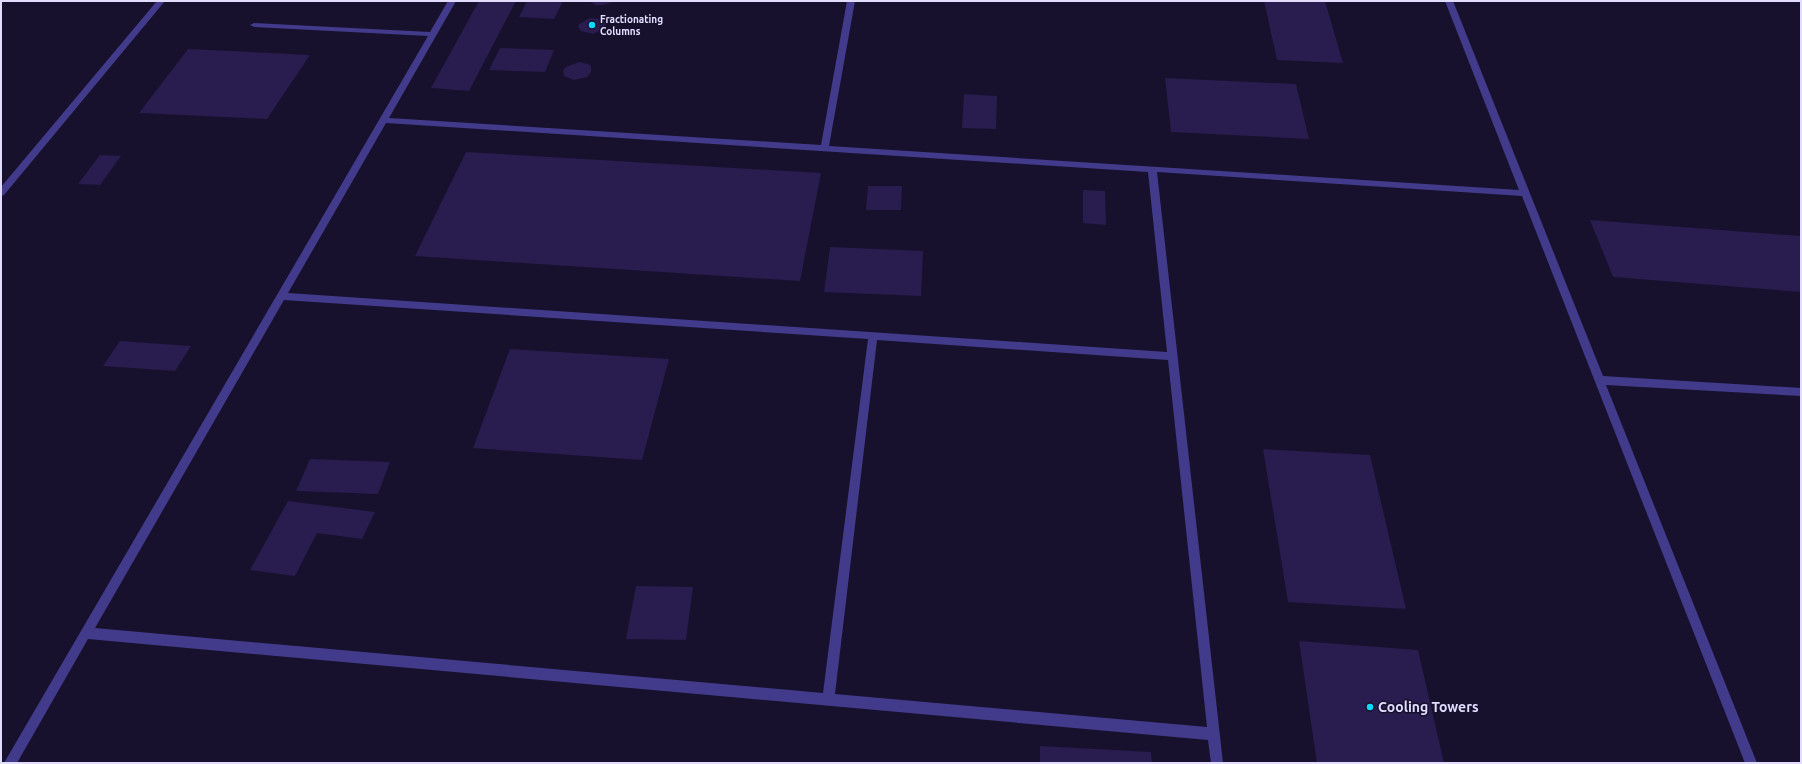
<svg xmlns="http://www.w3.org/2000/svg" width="1802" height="764" font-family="Ubuntu,sans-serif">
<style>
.building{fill:#291c4e}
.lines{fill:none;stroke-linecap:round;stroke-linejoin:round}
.service{fill:#423b8c;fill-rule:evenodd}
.poi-dot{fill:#09dcff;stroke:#17112d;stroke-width:1.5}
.labels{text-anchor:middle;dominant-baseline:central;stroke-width:3;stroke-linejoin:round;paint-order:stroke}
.far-poi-label{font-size:10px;font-weight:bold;fill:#e2ddff;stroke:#17112d;text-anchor:start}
.near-poi-label{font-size:14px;font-weight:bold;fill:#e2ddff;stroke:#17112d;text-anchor:start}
</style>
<rect width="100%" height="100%" fill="#17112d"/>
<g class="building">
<polygon points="479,1 516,1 469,91 431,88"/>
<polygon points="527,1 563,1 554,19 519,17"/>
<polygon points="589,1 618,1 602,5 596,5"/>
<polygon points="1264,1 1325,1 1343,63 1277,60"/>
<polygon points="590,18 602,19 606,24 604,29 593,34 581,31 578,27 579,24"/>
<polygon points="500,48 554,50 545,72 489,70"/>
<polygon points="188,49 310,55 267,119 139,113"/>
<polygon points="579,62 588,64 591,66 591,72 587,77 574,80 564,76 563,70 566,67"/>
<polygon points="1165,78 1296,84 1309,139 1171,132"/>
<polygon points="964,94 997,96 996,129 962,128"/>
<polygon points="466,152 821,173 800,281 415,256"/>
<polygon points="100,155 121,156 100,185 78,184"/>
<polygon points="868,186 902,186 901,210 866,210"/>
<polygon points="1083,190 1105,191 1106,225 1083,223"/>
<polygon points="1590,220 1801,236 1801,292 1613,277"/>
<polygon points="830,247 923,251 921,296 824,292"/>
<polygon points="120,341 191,346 175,371 103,366"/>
<polygon points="510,349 669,359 642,460 473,448"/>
<polygon points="1263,449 1370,455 1406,609 1288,602"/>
<polygon points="310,459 390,462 378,494 296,491"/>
<polygon points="288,501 375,512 362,539 317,533 295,576 250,570"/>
<polygon points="636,586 693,587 686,640 626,639"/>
<polygon points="1299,641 1418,650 1444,763 1317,763"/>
<polygon points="1040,746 1151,752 1152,763 1040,763"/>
</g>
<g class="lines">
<g class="service">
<polygon points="157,1 165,1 4,195 1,196 1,187"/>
<path d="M448,1H456L389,118L821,145L847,1H855L829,146L1519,190L1445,1H1453L1603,376L1801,388V396L1606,385L1757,763H1745L1522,196L1157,172L1223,763H1211L1208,740L88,639L17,763H4L428,36L254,27L250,25L254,23L430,32ZM386,123L1148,172L1167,352L288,293ZM284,300L868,339L823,693L95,628ZM877,340L1168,360L1207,727L835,694Z"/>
</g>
</g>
<g class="poi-dot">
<circle cx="592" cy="25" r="4"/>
<circle cx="1370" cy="707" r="4"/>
</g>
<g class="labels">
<g class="far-poi-label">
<text x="600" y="19">Fractionating<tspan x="600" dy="12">Columns</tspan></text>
</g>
<g class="near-poi-label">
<text x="1378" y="707">Cooling Towers</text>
</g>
</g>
<rect width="1802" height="764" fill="none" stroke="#e2ddff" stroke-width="4"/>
</svg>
